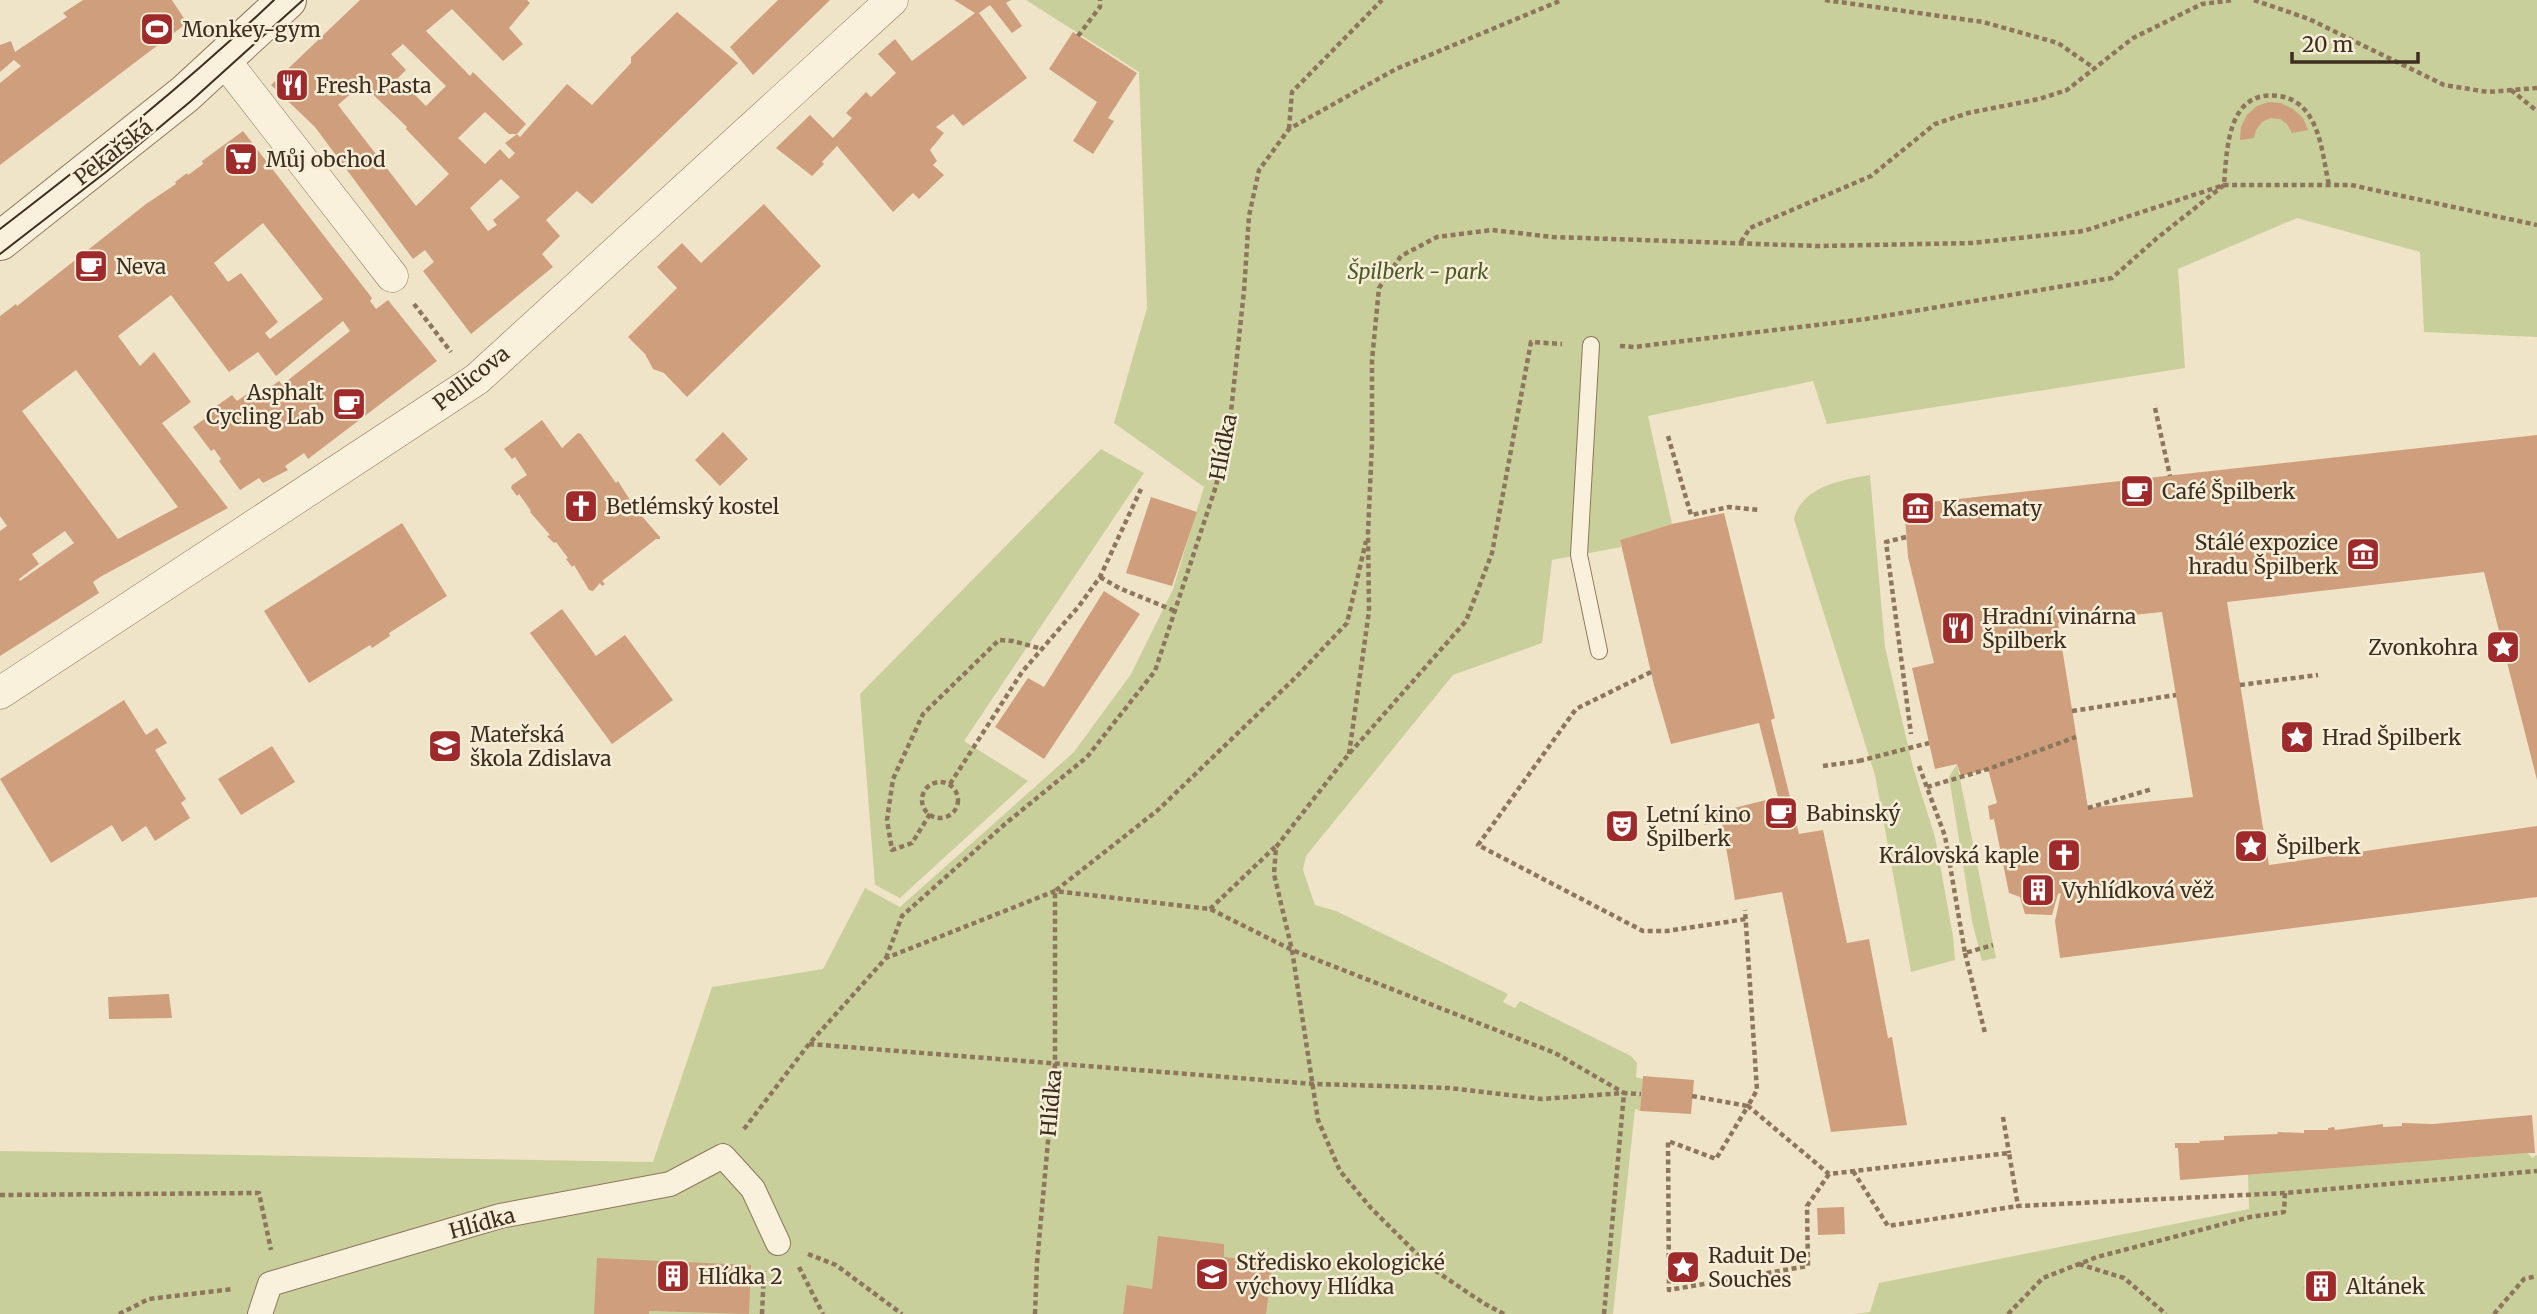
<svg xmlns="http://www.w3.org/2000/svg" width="2537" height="1314" font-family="Merriweather,serif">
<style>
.green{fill:#c9cf9b}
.building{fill:#cf9f7d;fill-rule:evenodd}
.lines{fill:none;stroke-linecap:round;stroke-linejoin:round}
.service-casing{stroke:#8d765c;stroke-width:18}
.pedestrian-casing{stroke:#8d765c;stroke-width:26}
.minor-casing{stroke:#8d765c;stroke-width:33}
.tertiary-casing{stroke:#8d765c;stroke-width:40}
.path{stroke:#8d765c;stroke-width:4.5;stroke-dasharray:5 3.5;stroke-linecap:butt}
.service{stroke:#faf1dc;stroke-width:16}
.pedestrian{stroke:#faf1dc;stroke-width:24}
.minor{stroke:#faf1dc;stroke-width:32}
.tertiary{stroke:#faf1dc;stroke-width:38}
.tram{stroke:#3d2e20;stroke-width:2}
.path-bridge{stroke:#8d765c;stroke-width:4.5;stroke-dasharray:5 3.5;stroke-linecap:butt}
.labels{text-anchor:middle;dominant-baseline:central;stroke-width:5;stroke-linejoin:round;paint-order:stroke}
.poi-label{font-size:21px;fill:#3d2e20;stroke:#f7eed8;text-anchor:start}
.street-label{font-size:21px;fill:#3d2e20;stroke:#f7eed8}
.park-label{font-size:21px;font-style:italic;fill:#4d5a26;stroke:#f7eed8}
</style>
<rect width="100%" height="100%" fill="#f0e4c8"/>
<g class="green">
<polygon points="1026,0 2537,0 2537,337 2424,332 2420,252 2297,218 2178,269 2185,368 1827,424 1813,381 1648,416 1672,524 1620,540 1621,547 1552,560 1542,643 1453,675 1306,856 1303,870 1315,905 1336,911 1508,994 1503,1002 1515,1008 1520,1001 1631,1056 1637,1063 1636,1077 1643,1079 1640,1111 1635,1109 1613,1314 0,1314 0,1151 653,1162 712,987 823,969 865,888 900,907 1074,752 1131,674 1173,589 1204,487 1114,423 1147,308 1139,72"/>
<polygon points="1101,449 1144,473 964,741 1028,781 900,898 875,885 860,694"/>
<path d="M1870,475L1885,647L1913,767L1935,837L1953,936L1955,960L1911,972L1875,775L1794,519C1802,486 1842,480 1870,475Z"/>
<polygon points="1957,764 1996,958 1982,961 1972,921 1949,777"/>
<polygon points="2528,1153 2532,1158 2537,1155 2537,1314 1855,1314 1870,1312 1879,1283 2249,1209 2248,1174"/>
</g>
<g class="building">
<polygon points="83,0 172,0 187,23 0,165 0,83 21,66 14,60 0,72 0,45 11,41 15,52 67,17 63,13"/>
<path d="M360,0H527L530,3L509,28L523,44L503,61L452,9L426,31L470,76L473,72L526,124L517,134H509L485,112L458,138L485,164L500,149L509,159L515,153L505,143L517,134L520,137L567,84L592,105L631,63V57L677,12L738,63L592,204L577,191L546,220L560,236L542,254L553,267L471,334L423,271L434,262L425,250L413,259L315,127L271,85ZM403,44L446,86L426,106L398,78L406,70L391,54ZM362,84L407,127L406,129L449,174L416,206L338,105ZM501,179L520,197L493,220L497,225L488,231L470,208Z"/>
<polygon points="778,0 830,0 753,75 730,47"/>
<polygon points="954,0 1011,0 1006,3 1022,26 1012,33 990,5 979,13 1027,78 963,126 953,114 936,127 944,133 930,150 937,161 933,165 944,175 919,199 913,193 893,212 837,146 822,162 824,164 812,176 776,148 810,115 833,138 852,118 846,113 866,92 871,97 896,73 878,54 895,39 912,61 975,13"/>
<polygon points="1073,32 1137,73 1108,118 1114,121 1093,154 1073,141 1097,102 1049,69"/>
<polygon points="2269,102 2281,103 2293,109 2303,118 2308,130 2292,133 2287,124 2280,119 2271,118 2262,122 2256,130 2254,138 2240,140 2241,127 2247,115 2257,106"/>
<path d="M243,131L372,298L370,301L376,309L388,300L437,361L308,459L304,453L285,466L288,470L263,483L259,478L240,490L219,461L221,459L214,449L211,451L193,427L210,415L208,412L232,395L237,401L257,387L262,393L279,381L282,385L350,331L343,321L276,376L258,352L229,372L171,295L118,336L140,366L154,352L191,402L162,423L228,508L100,577L93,582L99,593L0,656V531L7,526L0,516V316L16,304L17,306L146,204L176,184L175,182L187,173L188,175L203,164L202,161ZM263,223L323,299L270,339L265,333L278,322L241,273L228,282L214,263ZM76,370L178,507L118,539L22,411ZM65,531L74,543L20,581L19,579L39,564L32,554Z"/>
<polygon points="764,204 821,266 687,397 664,373 653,369 645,354 628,337 677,288 657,267 682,243 701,263"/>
<polygon points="542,420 562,448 578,433 581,434 616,483 618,481 635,508 636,505 642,513 640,514 660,537 660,539 656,539 602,581 605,584 602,586 600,583 593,591 589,590 574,565 572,567 566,559 568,558 556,542 554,543 547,536 550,535 530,512 531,511 519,494 517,496 511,488 512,485 527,475 515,457 512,459 504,449"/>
<polygon points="723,432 748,459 720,486 695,460"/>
<path d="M2537,435V780L2484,572L2227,602L2269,865L2537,826V897L2060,958L2055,921L2061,893L2058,894L2052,915L2025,914L2020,897L2009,893L1994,819L1990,820L1988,806L1997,803L1988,769L1961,776L1957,764L1935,769L1912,668L1934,663L1908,557L1904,505ZM2162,612L2193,797L2088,808L2058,623Z"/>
<polygon points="1151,497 1197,512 1172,586 1126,573"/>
<polygon points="1724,513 1775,718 1771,720 1799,834 1823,830 1847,943 1869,939 1888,1038 1892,1037 1907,1125 1831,1132 1782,892 1735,900 1722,823 1704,825 1704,807 1734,808 1778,797 1759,723 1671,744 1654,685 1620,540 1672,524"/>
<polygon points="402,523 447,596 389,633 390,636 372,648 370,645 309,683 264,611"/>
<polygon points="1104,591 1140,614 1044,759 995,727 1028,678 1044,687"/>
<polygon points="562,609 596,656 625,635 673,700 612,744 530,633"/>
<polygon points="124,700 146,735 157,728 167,743 155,750 186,799 181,803 190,818 155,841 146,826 122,842 112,825 51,863 0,779"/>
<polygon points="272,746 295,782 241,815 218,779"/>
<polygon points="169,994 172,1018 109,1019 108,997"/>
<polygon points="1643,1076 1694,1080 1691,1114 1640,1111"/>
<polygon points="2532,1115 2535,1153 2528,1153 2180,1180 2178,1148 2175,1148 2175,1143 2200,1143 2199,1141 2224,1140 2224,1136 2278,1134 2277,1132 2304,1133 2304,1130 2328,1130 2328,1128 2334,1127 2335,1130 2383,1124 2383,1127 2402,1126 2402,1123 2433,1124"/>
<polygon points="1844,1207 1845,1234 1818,1235 1817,1208"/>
<polygon points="1158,1236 1224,1244 1224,1257 1273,1262 1266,1314 1123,1314 1127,1285 1152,1289"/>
<polygon points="597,1258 751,1265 749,1314 649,1311 649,1314 594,1314"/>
<polygon points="2319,1268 2338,1284 2323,1303 2303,1288"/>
</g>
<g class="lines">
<g class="service-casing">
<polyline id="service" points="1591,345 1579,555 1599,651"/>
</g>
<g class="pedestrian-casing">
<polyline id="pedestrian" points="260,1314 270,1284 500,1216 670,1184 723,1156 753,1189 778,1243"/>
</g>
<g class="minor-casing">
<g id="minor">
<polyline points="224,60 392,276"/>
<polyline points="0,693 477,379 892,0"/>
</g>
</g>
<g class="tertiary-casing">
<polyline id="tertiary" points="0,241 185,94 287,0"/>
</g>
<g class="path">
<polyline points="1825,0 1983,22 2058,43 2094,68"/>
<polyline points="2254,0 2309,19 2444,85 2488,92 2537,88"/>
<polyline points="1078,36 1100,7 1100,0"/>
<polyline points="2511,90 2537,111"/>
<polyline points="1289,129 1292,92 1382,0"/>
<polyline points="1741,242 1750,228 1871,176 1935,124 1968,113 2039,99 2067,90 2133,38 2202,4 2234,0"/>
<polyline points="414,304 451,352"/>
<path d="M1620,346L1634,347L1866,319L2112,278L2156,239L2224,185C2227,149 2227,89 2279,96C2291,97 2304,106 2310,117C2322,136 2324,163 2329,185"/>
<polyline points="2155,408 2170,476"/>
<polyline points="1668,436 1691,515 1729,507 1759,510"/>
<polyline points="1906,537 1886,542 1911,734"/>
<polyline points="1100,577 1119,588 1175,611"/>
<polyline points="1651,672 1576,709 1478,845 1643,931 1667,931 1746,919"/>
<polyline points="2240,685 2318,675"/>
<polyline points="2072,711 2176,695"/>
<polyline points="1349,754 1369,611 1368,533 1372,443 1372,360 1379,288 1401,256 1437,237 1492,230 1553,237 1818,246 1972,243 2084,231 2224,185 2351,185 2537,225"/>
<polyline points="1823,766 1859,761"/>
<polyline points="1919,766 1945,836 1965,953 1993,945"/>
<circle cx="940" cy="800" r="18"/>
<polyline points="950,784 1022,672 1079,606 1100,577 1141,489"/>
<polyline points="1927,787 1988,769 2076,737"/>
<polyline points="2088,808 2152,789"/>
<polyline points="930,814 912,843 892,850 887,820 893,779 923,714 999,640 1013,641 1042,649"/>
<polyline points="1210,909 1275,847"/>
<polyline points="1965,953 1985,1033"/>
<polyline points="886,958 902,916 1005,824 1087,757 1155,671 1216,486 1230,421 1244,291 1249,216 1259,170 1289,129 1396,69 1562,0"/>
<polyline points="809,1044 1314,1084 1449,1088 1542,1099 1624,1093 1641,1094"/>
<polyline points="1692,1096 1748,1106 1757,1090 1745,910"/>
<polyline points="2003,1117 2009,1153"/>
<polyline points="744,1129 809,1044 886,958 1055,891 1210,909 1292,950 1555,1053 1624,1093"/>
<polyline points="1853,1171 1888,1226 2018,1206"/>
<polyline points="1829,1174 1807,1206 1808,1266 1669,1290 1668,1141 1716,1159 1748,1106 1829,1174 2009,1153 2018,1206 2285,1193"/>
<polyline points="0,1195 259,1193 271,1250"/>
<polyline points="808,1254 836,1265 902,1314"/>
<polyline points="2079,1264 2124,1278 2166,1314"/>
<polyline points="799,1267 823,1314"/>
<polyline points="119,1314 149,1299 233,1289"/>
<polyline points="762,1314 764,1271"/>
<polyline points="1035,1314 1037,1263 1055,1064 1055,891 1158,810 1297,676 1347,623 1366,541"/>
<polyline points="1504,1314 1485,1304 1431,1268 1371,1208 1340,1171 1318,1120 1292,950 1274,874 1276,847 1348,755 1466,621 1492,553 1531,342 1562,344"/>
<polyline points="1604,1314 1624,1093"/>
<polyline points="2008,1314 2043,1278 2097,1257 2250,1217 2284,1212 2285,1193 2537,1171"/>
<polyline points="2494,1314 2524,1279 2537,1276"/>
</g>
<use href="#service" class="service"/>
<use href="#pedestrian" class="pedestrian"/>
<use href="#minor" class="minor"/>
<use href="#tertiary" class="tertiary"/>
<g class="tram">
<path d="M0,229C95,156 187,83 274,0"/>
<polyline points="0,254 106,172 191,101 303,0"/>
</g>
<polyline class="path-bridge" points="1859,761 1929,743"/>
</g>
<defs>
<g id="stadium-square" transform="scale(1.75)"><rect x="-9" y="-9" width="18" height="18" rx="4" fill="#9e2a2b" stroke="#f7eed8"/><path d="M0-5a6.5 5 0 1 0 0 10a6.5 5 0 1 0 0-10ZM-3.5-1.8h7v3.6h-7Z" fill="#fff"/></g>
<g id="restaurant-square" transform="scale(1.75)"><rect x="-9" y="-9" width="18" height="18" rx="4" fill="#9e2a2b" stroke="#f7eed8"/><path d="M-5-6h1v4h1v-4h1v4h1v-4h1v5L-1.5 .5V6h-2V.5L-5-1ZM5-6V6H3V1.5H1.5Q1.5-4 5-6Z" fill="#fff"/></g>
<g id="supermarket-square" transform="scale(1.75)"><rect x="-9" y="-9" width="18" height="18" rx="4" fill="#9e2a2b" stroke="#f7eed8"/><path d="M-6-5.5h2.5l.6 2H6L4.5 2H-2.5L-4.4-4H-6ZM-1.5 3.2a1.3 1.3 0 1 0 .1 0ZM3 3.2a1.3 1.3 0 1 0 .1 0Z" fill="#fff"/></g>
<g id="cafe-square" transform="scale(1.75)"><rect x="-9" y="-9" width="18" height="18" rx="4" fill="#9e2a2b" stroke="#f7eed8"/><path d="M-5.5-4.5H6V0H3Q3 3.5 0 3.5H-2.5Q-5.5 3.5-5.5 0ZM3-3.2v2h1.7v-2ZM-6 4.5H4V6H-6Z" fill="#fff"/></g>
<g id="church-square" transform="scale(1.75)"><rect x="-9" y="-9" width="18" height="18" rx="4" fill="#9e2a2b" stroke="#f7eed8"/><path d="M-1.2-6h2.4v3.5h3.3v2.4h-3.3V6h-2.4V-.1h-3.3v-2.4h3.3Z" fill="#fff"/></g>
<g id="museum-square" transform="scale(1.75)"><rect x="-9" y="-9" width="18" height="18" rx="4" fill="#9e2a2b" stroke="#f7eed8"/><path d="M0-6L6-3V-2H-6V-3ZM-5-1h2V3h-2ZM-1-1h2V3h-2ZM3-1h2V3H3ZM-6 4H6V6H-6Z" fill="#fff"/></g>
<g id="sight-square" transform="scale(1.75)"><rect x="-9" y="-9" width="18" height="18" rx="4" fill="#9e2a2b" stroke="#f7eed8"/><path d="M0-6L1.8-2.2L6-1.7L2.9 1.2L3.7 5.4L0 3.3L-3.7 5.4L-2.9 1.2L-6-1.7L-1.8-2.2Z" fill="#fff"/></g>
<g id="school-square" transform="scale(1.75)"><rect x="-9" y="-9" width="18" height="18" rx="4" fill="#9e2a2b" stroke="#f7eed8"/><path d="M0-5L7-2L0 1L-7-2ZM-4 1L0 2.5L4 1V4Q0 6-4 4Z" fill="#fff"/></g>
<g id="theatre-square" transform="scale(1.75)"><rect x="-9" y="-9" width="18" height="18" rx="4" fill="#9e2a2b" stroke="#f7eed8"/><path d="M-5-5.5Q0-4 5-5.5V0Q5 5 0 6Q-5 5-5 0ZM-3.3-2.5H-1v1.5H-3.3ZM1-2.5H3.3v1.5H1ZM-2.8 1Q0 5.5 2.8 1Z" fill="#fff"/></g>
<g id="building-square" transform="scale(1.75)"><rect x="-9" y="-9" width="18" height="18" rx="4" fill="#9e2a2b" stroke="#f7eed8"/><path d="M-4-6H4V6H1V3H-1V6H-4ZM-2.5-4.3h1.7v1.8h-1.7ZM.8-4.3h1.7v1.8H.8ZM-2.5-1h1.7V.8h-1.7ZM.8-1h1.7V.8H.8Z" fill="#fff"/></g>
</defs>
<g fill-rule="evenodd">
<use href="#stadium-square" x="157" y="29"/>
<use href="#restaurant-square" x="292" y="85"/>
<use href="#supermarket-square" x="241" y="159"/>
<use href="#cafe-square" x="91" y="266"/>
<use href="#cafe-square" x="349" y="404"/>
<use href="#cafe-square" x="2137" y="491"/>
<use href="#church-square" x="581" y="506"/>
<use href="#museum-square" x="1918" y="508"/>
<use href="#museum-square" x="2363" y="554"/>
<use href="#restaurant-square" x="1958" y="628"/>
<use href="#sight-square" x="2503" y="647"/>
<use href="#sight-square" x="2297" y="737"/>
<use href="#school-square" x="445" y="746"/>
<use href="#cafe-square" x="1781" y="813"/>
<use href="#theatre-square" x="1622" y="826"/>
<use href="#sight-square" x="2251" y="846"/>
<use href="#church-square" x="2064" y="855"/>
<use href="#building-square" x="2038" y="890"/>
<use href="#sight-square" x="1683" y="1267"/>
<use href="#school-square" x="1212" y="1274"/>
<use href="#building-square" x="673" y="1276"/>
<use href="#building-square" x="2321" y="1286"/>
</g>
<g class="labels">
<g class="poi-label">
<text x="182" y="29">Monkey-gym</text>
<text x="316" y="85">Fresh Pasta</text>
<text x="266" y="159">Můj obchod</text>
<text x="116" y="266">Neva</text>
<text x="324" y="392" text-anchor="end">Asphalt<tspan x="324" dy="24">Cycling Lab</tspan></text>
<text x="2162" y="491">Café Špilberk</text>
<text x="606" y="506">Betlémský kostel</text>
<text x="1942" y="508">Kasematy</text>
<text x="2338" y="542" text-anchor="end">Stálé expozice<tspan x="2338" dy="24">hradu Špilberk</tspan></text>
<text x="1982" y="616">Hradní vinárna<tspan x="1982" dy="24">Špilberk</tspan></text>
<text x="2478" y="647" text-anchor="end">Zvonkohra</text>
<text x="470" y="734">Mateřská<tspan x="470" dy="24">škola Zdislava</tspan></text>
<text x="2322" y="737">Hrad Špilberk</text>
<text x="1806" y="813">Babinský</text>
<text x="1646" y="814">Letní kino<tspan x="1646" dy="24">Špilberk</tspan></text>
<text x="2276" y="846">Špilberk</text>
<text x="2039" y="855" text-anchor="end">Královská kaple</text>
<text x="2062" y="890">Vyhlídková věž</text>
<text x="1708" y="1255">Raduit De<tspan x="1708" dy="24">Souches</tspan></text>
<text x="1236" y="1262">Středisko ekologické<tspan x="1236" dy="24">výchovy Hlídka</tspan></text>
<text x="698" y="1276">Hlídka 2</text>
<text x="2346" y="1286">Altánek</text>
</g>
<g class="street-label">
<text transform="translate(113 152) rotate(-38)">Pekařská</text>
<text transform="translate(471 378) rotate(-38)">Pellicova</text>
<text transform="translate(1223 447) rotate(-79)">Hlídka</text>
<text transform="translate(1051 1103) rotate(-85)">Hlídka</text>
<text transform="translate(482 1223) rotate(-15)">Hlídka</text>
</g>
<g class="park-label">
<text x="1418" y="271">Špilberk - park</text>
</g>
</g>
<path d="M2292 52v10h126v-10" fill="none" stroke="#3d2e20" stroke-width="3.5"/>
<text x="2302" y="52" font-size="21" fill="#3d2e20" stroke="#f7eed8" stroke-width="5" paint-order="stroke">20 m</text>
</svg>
